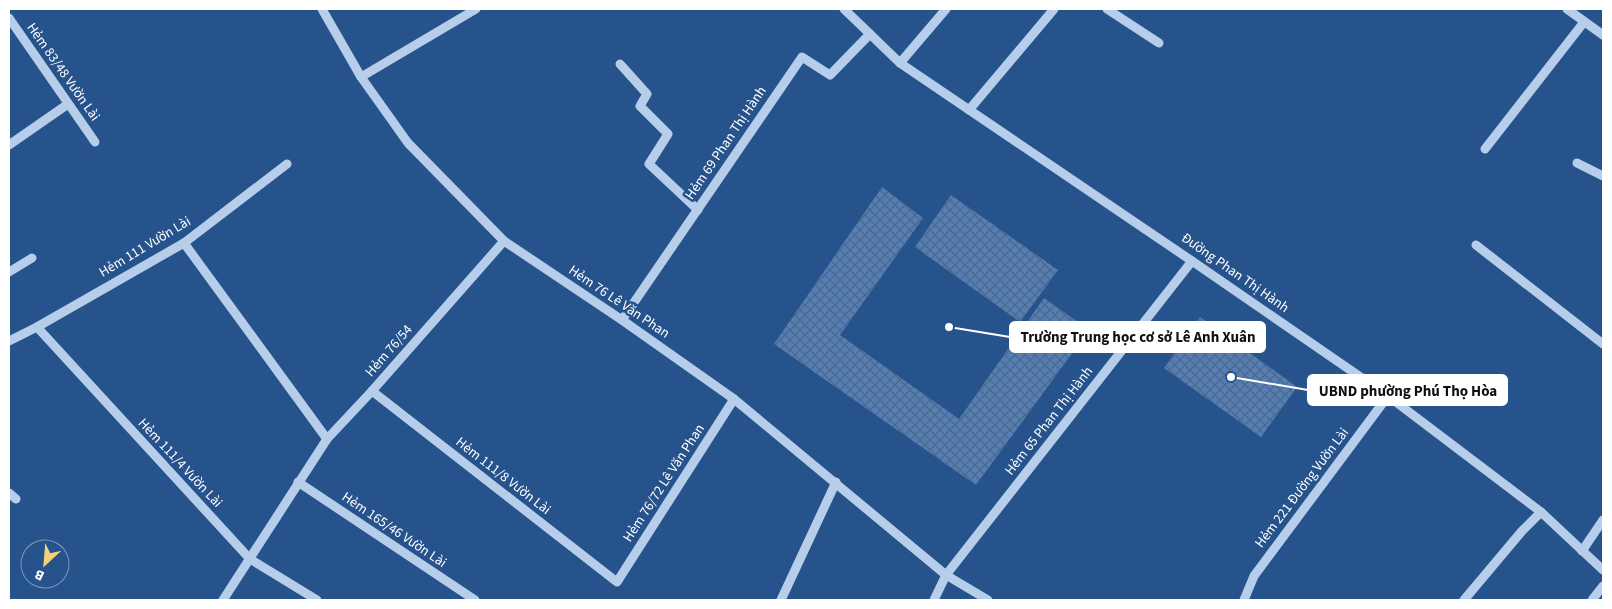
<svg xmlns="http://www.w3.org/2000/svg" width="1612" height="609" font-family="'Source Sans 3',sans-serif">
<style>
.building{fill:url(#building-cross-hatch)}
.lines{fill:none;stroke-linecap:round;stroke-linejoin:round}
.minor{stroke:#b7ceeb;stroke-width:9}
.labels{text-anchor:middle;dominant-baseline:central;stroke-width:5;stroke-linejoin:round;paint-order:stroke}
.street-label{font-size:14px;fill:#fff;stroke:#27538d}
.leader{fill:none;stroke:#fff;stroke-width:2}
.callout-dot{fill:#fff;stroke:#27538d;stroke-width:2}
.callout{fill:#fff;stroke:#fff;stroke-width:2}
.callout-label{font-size:15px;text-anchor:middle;font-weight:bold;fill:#111}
</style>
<defs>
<pattern id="building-cross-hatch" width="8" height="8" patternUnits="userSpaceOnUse" patternTransform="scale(1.25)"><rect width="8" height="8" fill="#537fb6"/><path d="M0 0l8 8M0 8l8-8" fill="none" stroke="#506886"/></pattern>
</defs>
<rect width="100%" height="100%" fill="#27538d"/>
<g class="building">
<polygon points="882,187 923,218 840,335 959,419 1044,298 1089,330 976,485 774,344"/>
<polygon points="951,195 1058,270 1020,322 915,247"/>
<polygon points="1200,317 1297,387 1261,437 1164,368"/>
</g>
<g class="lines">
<g class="minor">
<polyline points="322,9 361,77 408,143 504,241 622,320 734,399 946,575 988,600"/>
<polyline points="844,9 900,63 1192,261 1388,396 1541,512 1603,570"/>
<polyline points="1107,9 1159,43"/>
<polyline points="1567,9 1603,35"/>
<polyline points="9,18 95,142"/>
<polyline points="900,63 946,9"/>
<polyline points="620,64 647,94 640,106 668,134 649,164 698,210"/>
<polyline points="361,77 476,9"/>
<polyline points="969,110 1054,9"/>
<polyline points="9,145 68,104"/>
<polyline points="1485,149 1584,22"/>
<polyline points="1577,163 1603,176"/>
<polyline points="184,243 327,439"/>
<polyline points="1476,245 1603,344"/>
<polyline points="9,272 32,258"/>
<polyline points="622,320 802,57 830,75 870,34"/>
<polyline points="37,327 250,559 317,600"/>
<polyline points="9,341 37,327 184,243 287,164"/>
<polyline points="372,391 617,582 734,399"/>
<polyline points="298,482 475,600"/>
<polyline points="9,493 16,499"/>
<polyline points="1582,551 1603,520"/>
<polyline points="223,600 327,439 372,391 504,241"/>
<polyline points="781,600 836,482"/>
<polyline points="934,600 946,575 1192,261"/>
<polyline points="1244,600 1254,576 1388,396"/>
<polyline points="1464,600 1522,531 1541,512"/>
<polyline points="1592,600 1603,586"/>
</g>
</g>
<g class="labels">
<g class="street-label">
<text transform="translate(63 72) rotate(55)">Hẻm 83/48 Vườn Lài</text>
<text transform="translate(726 143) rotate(-56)">Hẻm 69 Phan Thị Hành</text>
<text transform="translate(145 247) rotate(-31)">Hẻm 111 Vườn Lài</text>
<text transform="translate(1235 273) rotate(35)">Đường Phan Thị Hành</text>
<text transform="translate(619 302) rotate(34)">Hẻm 76 Lê Văn Phan</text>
<text transform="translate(389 351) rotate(-49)">Hẻm 76/54</text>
<text transform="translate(1049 421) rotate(-52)">Hẻm 65 Phan Thị Hành</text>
<text transform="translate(180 463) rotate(47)">Hẻm 111/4 Vườn Lài</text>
<text transform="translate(503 476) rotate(38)">Hẻm 111/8 Vườn Lài</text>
<text transform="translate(664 483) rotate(-57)">Hẻm 76/72 Lê Văn Phan</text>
<text transform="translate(1302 488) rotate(-53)">Hẻm 221 Đường Vườn Lài</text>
<text transform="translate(394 530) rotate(34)">Hẻm 165/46 Vườn Lài</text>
</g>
</g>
<path class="leader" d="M949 327L1010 337M1231 377L1308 390"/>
<g class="callout-dot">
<circle cx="949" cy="327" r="5"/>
<circle cx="1231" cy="377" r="5"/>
</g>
<g class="callout">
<rect x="1010" y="322" width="255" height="30" rx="5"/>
<rect x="1308" y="375" width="199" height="30" rx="5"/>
</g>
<g class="callout-label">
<text x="1138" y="342">Trường Trung học cơ sở Lê Anh Xuân</text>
<text x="1408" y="396">UBND phường Phú Thọ Hòa</text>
</g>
<rect width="1612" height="609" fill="none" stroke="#ffffff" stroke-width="20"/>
<g transform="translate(45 564) rotate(206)"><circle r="24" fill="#27538d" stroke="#7d98bb"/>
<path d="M0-4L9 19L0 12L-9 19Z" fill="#f3d17c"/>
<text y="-8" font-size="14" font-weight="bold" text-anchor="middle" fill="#ffffff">B</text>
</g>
</svg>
